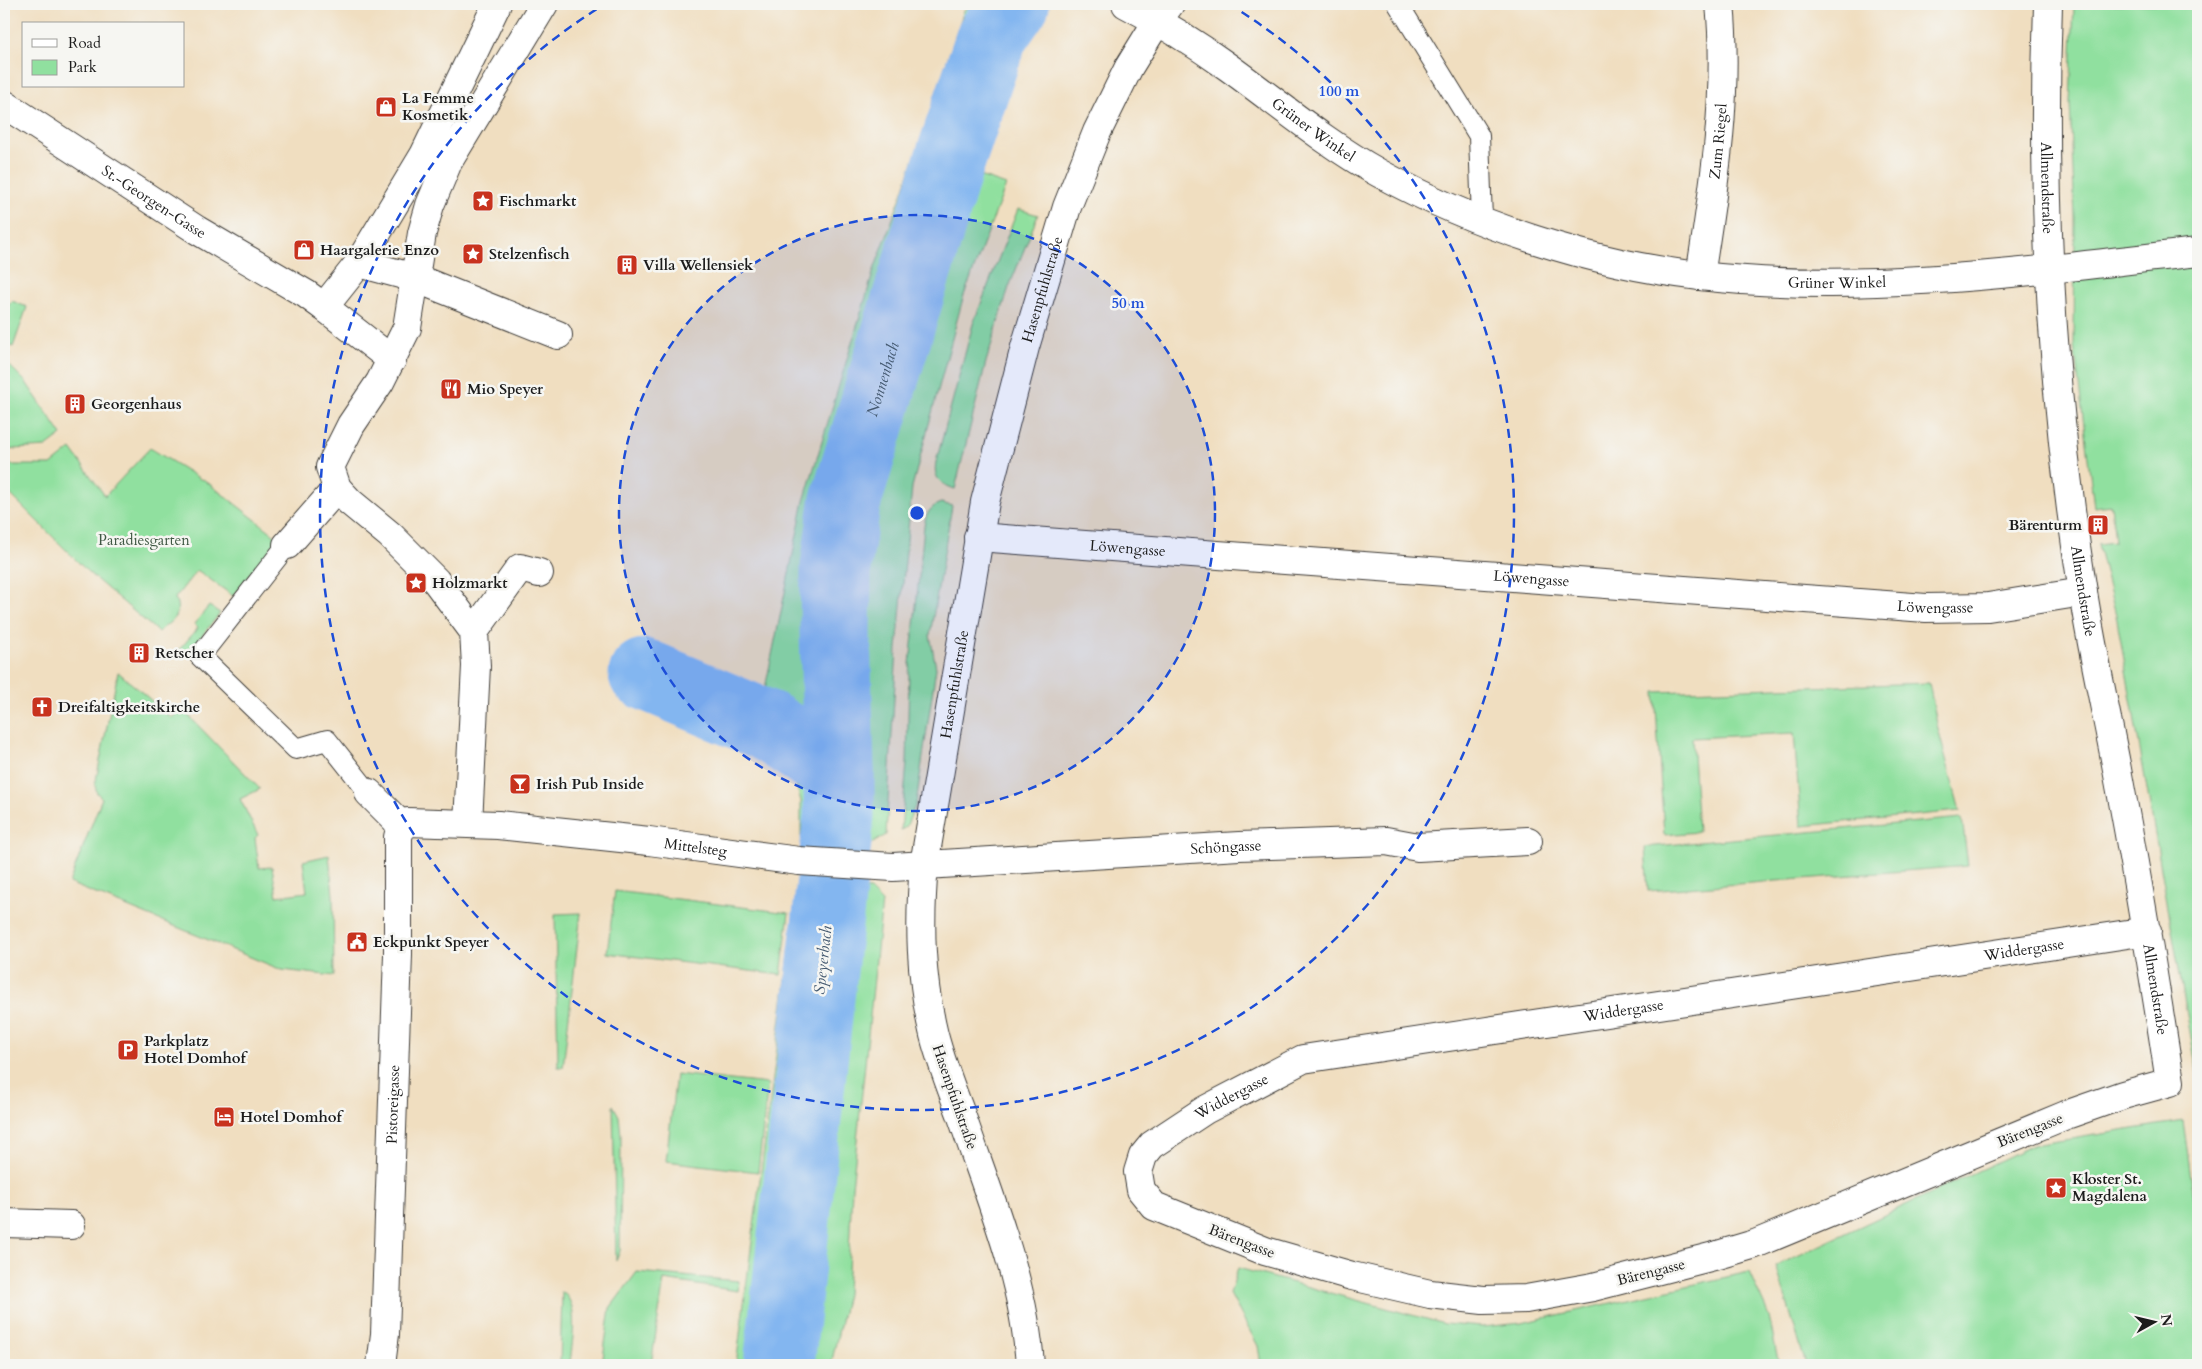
<svg xmlns="http://www.w3.org/2000/svg" width="2202" height="1369" font-family="Cardo,serif">
<style>
.green{fill:#90e09f;stroke:#567e5e}
.lines{fill:none;stroke-linecap:round;stroke-linejoin:round}
.river{stroke:#83b6f0;stroke-width:71}
.lane-casing{stroke:#3c3935;stroke-width:22}
.street-casing{stroke:#3c3935;stroke-width:30}
.lane{stroke:#fff;stroke-width:20}
.street{stroke:#fff;stroke-width:28}
.ring{fill:none;stroke:#1d4ed8;stroke-width:2.5;stroke-dasharray:9 6}
.labels{text-anchor:middle;dominant-baseline:central;stroke-width:5;stroke-linejoin:round;paint-order:stroke}
.poi-label{font-size:15px;font-weight:bold;fill:#1c1c1c;stroke:#f6f6f2;text-anchor:start}
.street-label{font-size:15px;fill:#1c1c1c;stroke:#f6f6f2}
.park-label{font-size:15px;fill:#3f5743;stroke:#f6f6f2}
.water-label{font-size:16px;font-style:italic;fill:#455a71;stroke:#f6f6f2}
.centre{fill:#1d4ed8;stroke:#f6f6f2;stroke-width:2.5}
.ring-label{font-size:15px;text-anchor:middle;font-weight:bold;fill:#1d4ed8;stroke:#f6f6f2;stroke-width:5;stroke-linejoin:round;paint-order:stroke}
</style>
<rect width="100%" height="100%" fill="#f6f6f2"/>
<filter id="ink" filterUnits="userSpaceOnUse"><feTurbulence type="fractalNoise" baseFrequency=".02" numOctaves="2"/><feDisplacementMap in="SourceGraphic" scale="10" xChannelSelector="R" yChannelSelector="G"/><feConvolveMatrix kernelMatrix="1 2 1 2 8 2 1 2 1" color-interpolation-filters="sRGB"/></filter>
<filter id="wash" filterUnits="userSpaceOnUse"><feTurbulence type="fractalNoise" baseFrequency=".0096" numOctaves="4" result="noise"/><feDisplacementMap in="SourceGraphic" scale="20" xChannelSelector="R" yChannelSelector="G"/><feGaussianBlur stdDeviation="1.12" result="paint"/><feColorMatrix in="noise" values="0 0 0 0 0 0 0 0 0 0 0 0 0 0 0 0 0 1.4 0 .05"/><feComposite in="paint" operator="in"/></filter>
<g filter="url(#wash)">
<rect width="100%" height="100%" fill="#f0dec0"/>
<g class="green">
<polygon points="971,4 1040,4 1048,7 1025,19 998,97 980,176 1006,185 963,298 912,487 897,648 886,835 873,843 801,837 801,801 794,779 766,757 762,703 804,501 874,270 902,194 964,10"/>
<polygon points="2074,4 2198,4 2198,1077 2117,620 2098,544 2115,542 2111,505 2094,507 2074,345 2075,218 2070,103"/>
<path d="M1018,209L1038,215L1009,287L986,362L955,489C940,484 933,478 936,462L973,324Z"/>
<polygon points="12,301 27,307 13,347 4,343 4,310"/>
<polygon points="4,351 10,354 7,363 25,381 62,435 46,447 14,449 4,452"/>
<path d="M150,448L202,480L203,479L279,538L233,596L197,570L175,598C183,616 170,622 158,632L89,573L4,488V469L9,465H51L71,449L105,496Z"/>
<path d="M941,503L952,506L930,635L936,668L916,804L906,827L901,830L907,763L909,674L923,537C924,523 925,508 941,503Z"/>
<polygon points="209,606 220,613 186,656 179,650 198,628 194,624"/>
<polygon points="118,672 172,718 181,708 260,789 240,799 258,835 255,838 259,868 272,867 277,896 307,892 303,861 329,855 333,895 334,976 282,970 69,883 102,798 97,793 95,785"/>
<polygon points="1929,683 1938,729 1960,811 1801,826 1794,733 1692,738 1698,832 1664,835 1655,692"/>
<polygon points="1962,818 1968,866 1648,891 1645,847"/>
<polygon points="798,885 870,890 882,902 852,1188 847,1294 831,1365 736,1365"/>
<polygon points="615,891 789,913 781,975 607,953"/>
<polygon points="581,913 563,1067 558,1067 555,914"/>
<polygon points="676,1074 768,1084 758,1172 666,1161"/>
<polygon points="613,1105 619,1116 621,1135 620,1251 616,1261"/>
<polygon points="2183,1121 2198,1226 2198,1365 1806,1365 1776,1266 2033,1145"/>
<polygon points="1238,1268 1445,1324 1482,1327 1522,1323 1749,1272 1769,1316 1779,1365 1261,1365 1258,1346 1230,1294"/>
<polygon points="637,1272 739,1281 738,1291 664,1280 651,1365 602,1365 610,1308"/>
<path d="M562,1292C581,1303 571,1347 570,1365H560Z"/>
</g>
<g class="lines">
<g class="river">
<polyline points="644,674 768,726 839,772 839,815 779,1365"/>
<path id="s1" d="M839,772L835,632L836,567L845,504L948,166L992,36L1014,4"/>
</g>
</g>
</g>
<g filter="url(#ink)">
<g class="lines">
<g class="lane-casing">
<g id="lane">
<polyline points="1398,4 1479,136 1482,220"/>
<polyline points="287,545 200,656 296,749 327,740 369,793"/>
</g>
</g>
<g class="street-casing">
<g id="street">
<path id="s2" d="M1126,4C1161,22 1196,44 1228,67C1278,103 1325,143 1379,173C1474,225 1591,264 1700,276C1865,295 2034,271 2198,252"/>
<path id="s3" d="M2048,4C2041,199 2052,399 2083,592C2092,650 2105,707 2116,764C2136,870 2154,975 2170,1082L2123,1095L2066,1115L1755,1244L1718,1255L1593,1287L1526,1299L1483,1300L1430,1294L1352,1276L1265,1251L1154,1206L1141,1190L1138,1172L1143,1156L1152,1145L1205,1110L1303,1059L2147,931"/>
<path id="s4" d="M4,104L197,230L306,294L324,307L359,263L424,155L497,4"/>
<polyline points="359,263 415,278 558,335"/>
<path id="s5" d="M1700,276C1714,187 1729,95 1720,4"/>
<polyline points="324,307 392,360"/>
<path id="s6" d="M978,537L1926,608L1988,607L2083,592"/>
<polyline points="287,545 337,488"/>
<polyline points="474,632 520,568 539,573"/>
<polyline points="369,793 402,826"/>
<polyline points="468,823 476,666 474,632 436,581 390,535 350,502 337,488 330,467 351,425 380,382 407,328 422,233 430,205 448,162 544,4"/>
<polyline points="4,1223 71,1225"/>
<path id="s7" d="M381,1365L385,1334L398,954V837L400,830L408,822L498,825L649,841L799,861L893,867L1239,846L1386,841L1418,847L1528,841"/>
<path id="s8" d="M1030,1365C1024,1278 989,1196 961,1114C951,1088 941,1062 934,1035C920,977 919,924 924,865L985,502L1025,347L1067,207L1097,132L1129,67L1158,20L1170,4"/>
</g>
</g>
<use href="#lane" class="lane"/>
<use href="#street" class="street"/>
</g>
</g>
<circle cx="917" cy="513" r="298" fill="#1d4ed8" fill-opacity=".12"/>
<g class="ring">
<circle cx="917" cy="513" r="298"/>
<path d="M1229 4A597 597 0 1 1 605 4"/>
</g>
<defs>
<g id="shop-square" transform="scale(1.125)"><rect x="-9" y="-9" width="18" height="18" rx="4" fill="#c8321e" stroke="#f6f6f2"/><path d="M-5-2.5h2.3a2.7 3.5 0 0 1 5.4 0H5L5.5 6h-11ZM-1.5-2.5h3a1.5 2.3 0 0 0-3 0Z" fill="#fff"/></g>
<g id="sight-square" transform="scale(1.125)"><rect x="-9" y="-9" width="18" height="18" rx="4" fill="#c8321e" stroke="#f6f6f2"/><path d="M0-6L1.8-2.2L6-1.7L2.9 1.2L3.7 5.4L0 3.3L-3.7 5.4L-2.9 1.2L-6-1.7L-1.8-2.2Z" fill="#fff"/></g>
<g id="building-square" transform="scale(1.125)"><rect x="-9" y="-9" width="18" height="18" rx="4" fill="#c8321e" stroke="#f6f6f2"/><path d="M-4-6H4V6H1V3H-1V6H-4ZM-2.5-4.3h1.7v1.8h-1.7ZM.8-4.3h1.7v1.8H.8ZM-2.5-1h1.7V.8h-1.7ZM.8-1h1.7V.8H.8Z" fill="#fff"/></g>
<g id="restaurant-square" transform="scale(1.125)"><rect x="-9" y="-9" width="18" height="18" rx="4" fill="#c8321e" stroke="#f6f6f2"/><path d="M-5-6h1v4h1v-4h1v4h1v-4h1v5L-1.5 .5V6h-2V.5L-5-1ZM5-6V6H3V1.5H1.5Q1.5-4 5-6Z" fill="#fff"/></g>
<g id="church-square" transform="scale(1.125)"><rect x="-9" y="-9" width="18" height="18" rx="4" fill="#c8321e" stroke="#f6f6f2"/><path d="M-1.2-6h2.4v3.5h3.3v2.4h-3.3V6h-2.4V-.1h-3.3v-2.4h3.3Z" fill="#fff"/></g>
<g id="bar-square" transform="scale(1.125)"><rect x="-9" y="-9" width="18" height="18" rx="4" fill="#c8321e" stroke="#f6f6f2"/><path d="M-6-5H6L.8 .8V4.5H3.5V6h-7V4.5H-.8V.8Z" fill="#fff"/></g>
<g id="civic-square" transform="scale(1.125)"><rect x="-9" y="-9" width="18" height="18" rx="4" fill="#c8321e" stroke="#f6f6f2"/><path d="M-.6-6.5H3V-4.5H.6V-3L4-1V1h2V6H-6V1h2V-1L-.6-3ZM-1.2 2.5V6h2.4V2.5Z" fill="#fff"/></g>
<g id="parking-square" transform="scale(1.125)"><rect x="-9" y="-9" width="18" height="18" rx="4" fill="#c8321e" stroke="#f6f6f2"/><path d="M-3.5-5.5H1a3.5 3.5 0 0 1 0 7H-1V5.5H-3.5ZM-1-3.4V-.6H.8a1.4 1.4 0 0 0 0-2.8Z" fill="#fff"/></g>
<g id="hotel-square" transform="scale(1.125)"><rect x="-9" y="-9" width="18" height="18" rx="4" fill="#c8321e" stroke="#f6f6f2"/><path d="M-6-4.5h1.5V1H6V5H4.5V3h-9V5H-6ZM-4 0a1.8 1.8 0 1 1 3.6 0ZM.5 0V-2.5h3Q6-2.5 6 0Z" fill="#fff"/></g>
</defs>
<g fill-rule="evenodd">
<use href="#shop-square" x="386" y="107"/>
<use href="#sight-square" x="483" y="201"/>
<use href="#shop-square" x="304" y="250"/>
<use href="#sight-square" x="473" y="254"/>
<use href="#building-square" x="627" y="265"/>
<use href="#restaurant-square" x="451" y="389"/>
<use href="#building-square" x="75" y="404"/>
<use href="#building-square" x="2098" y="525"/>
<use href="#sight-square" x="416" y="583"/>
<use href="#building-square" x="139" y="653"/>
<use href="#church-square" x="42" y="707"/>
<use href="#bar-square" x="520" y="784"/>
<use href="#civic-square" x="357" y="942"/>
<use href="#parking-square" x="128" y="1050"/>
<use href="#hotel-square" x="224" y="1117"/>
<use href="#sight-square" x="2056" y="1188"/>
</g>
<g class="labels">
<g class="poi-label">
<text x="402" y="98">La Femme<tspan x="402" dy="17">Kosmetik</tspan></text>
<text x="499" y="201">Fischmarkt</text>
<text x="320" y="250">Haargalerie Enzo</text>
<text x="489" y="254">Stelzenfisch</text>
<text x="643" y="265">Villa Wellensiek</text>
<text x="467" y="389">Mio Speyer</text>
<text x="91" y="404">Georgenhaus</text>
<text x="2082" y="525" text-anchor="end">Bärenturm</text>
<text x="432" y="583">Holzmarkt</text>
<text x="155" y="653">Retscher</text>
<text x="58" y="707">Dreifaltigkeitskirche</text>
<text x="536" y="784">Irish Pub Inside</text>
<text x="373" y="942">Eckpunkt Speyer</text>
<text x="144" y="1041">Parkplatz<tspan x="144" dy="17">Hotel Domhof</tspan></text>
<text x="240" y="1117">Hotel Domhof</text>
<text x="2072" y="1179">Kloster St.<tspan x="2072" dy="17">Magdalena</tspan></text>
</g>
<g class="street-label">
<text stroke="none"><textPath href="#s2" startOffset="226">Grüner Winkel</textPath></text>
<text stroke="none"><textPath href="#s5" startOffset="136">Zum Riegel</textPath></text>
<text stroke="none"><textPath href="#s3" startOffset="184">Allmendstraße</textPath></text>
<text stroke="none"><textPath href="#s4" startOffset="179">St.-Georgen-Gasse</textPath></text>
<text stroke="none"><textPath href="#s2" startOffset="781">Grüner Winkel</textPath></text>
<text stroke="none"><textPath href="#s8" startOffset="1104">Hasenpfuhlstraße</textPath></text>
<text stroke="none"><textPath href="#s6" startOffset="150">Löwengasse</textPath></text>
<text stroke="none"><textPath href="#s6" startOffset="555">Löwengasse</textPath></text>
<text stroke="none"><textPath href="#s3" startOffset="589">Allmendstraße</textPath></text>
<text stroke="none"><textPath href="#s6" startOffset="960">Löwengasse</textPath></text>
<text stroke="none"><textPath href="#s8" startOffset="699">Hasenpfuhlstraße</textPath></text>
<text stroke="none"><textPath href="#s7" startOffset="836">Mittelsteg</textPath></text>
<text stroke="none"><textPath href="#s7" startOffset="1368">Schöngasse</textPath></text>
<text stroke="none"><textPath href="#s3" startOffset="3129">Widdergasse</textPath></text>
<text stroke="none"><textPath href="#s3" startOffset="994">Allmendstraße</textPath></text>
<text stroke="none"><textPath href="#s3" startOffset="2724">Widdergasse</textPath></text>
<text stroke="none"><textPath href="#s3" startOffset="2319">Widdergasse</textPath></text>
<text transform="translate(955 1097) rotate(71)">Hasenpfuhlstraße</text>
<text stroke="none"><textPath href="#s7" startOffset="261">Pistoreigasse</textPath></text>
<text transform="translate(2030 1130) rotate(-22)">Bärengasse</text>
<text transform="translate(1242 1241) rotate(21)">Bärengasse</text>
<text transform="translate(1651 1272) rotate(-14)">Bärengasse</text>
</g>
<g class="park-label">
<text x="144" y="540">Paradiesgarten</text>
</g>
<g class="water-label">
<text stroke="none"><textPath href="#s1" startOffset="399">Nonnenbach</textPath></text>
<text transform="translate(823 960) rotate(-84)">Speyerbach</text>
</g>
</g>
<circle cx="917" cy="513" r="8" class="centre"/>
<g class="ring-label">
<text x="1339" y="96">100 m</text>
<text x="1128" y="308">50 m</text>
</g>
<rect width="2202" height="1369" fill="none" stroke="#f6f6f2" stroke-width="20"/>
<rect x="22" y="22" width="162" height="65" fill="#f6f6f2" stroke="#9f9f9c"/>
<rect x="32" y="39" width="25" height="8" fill="#ffffff" stroke="#9f9f9c"/>
<text x="68" y="48" font-size="15" fill="#1c1c1c">Road</text>
<rect x="32" y="60" width="25" height="15" fill="#90e09f" stroke="#9f9f9c"/>
<text x="68" y="72" font-size="15" fill="#1c1c1c">Park</text>
<g transform="translate(2154 1322) rotate(82)" stroke="#f6f6f2" stroke-width="4" paint-order="stroke">
<path d="M0-4L9 19L0 12L-9 19Z" fill="#1c1c1c"/>
<text y="-8" font-size="14" font-weight="bold" text-anchor="middle" fill="#1c1c1c">N</text>
</g>
</svg>
